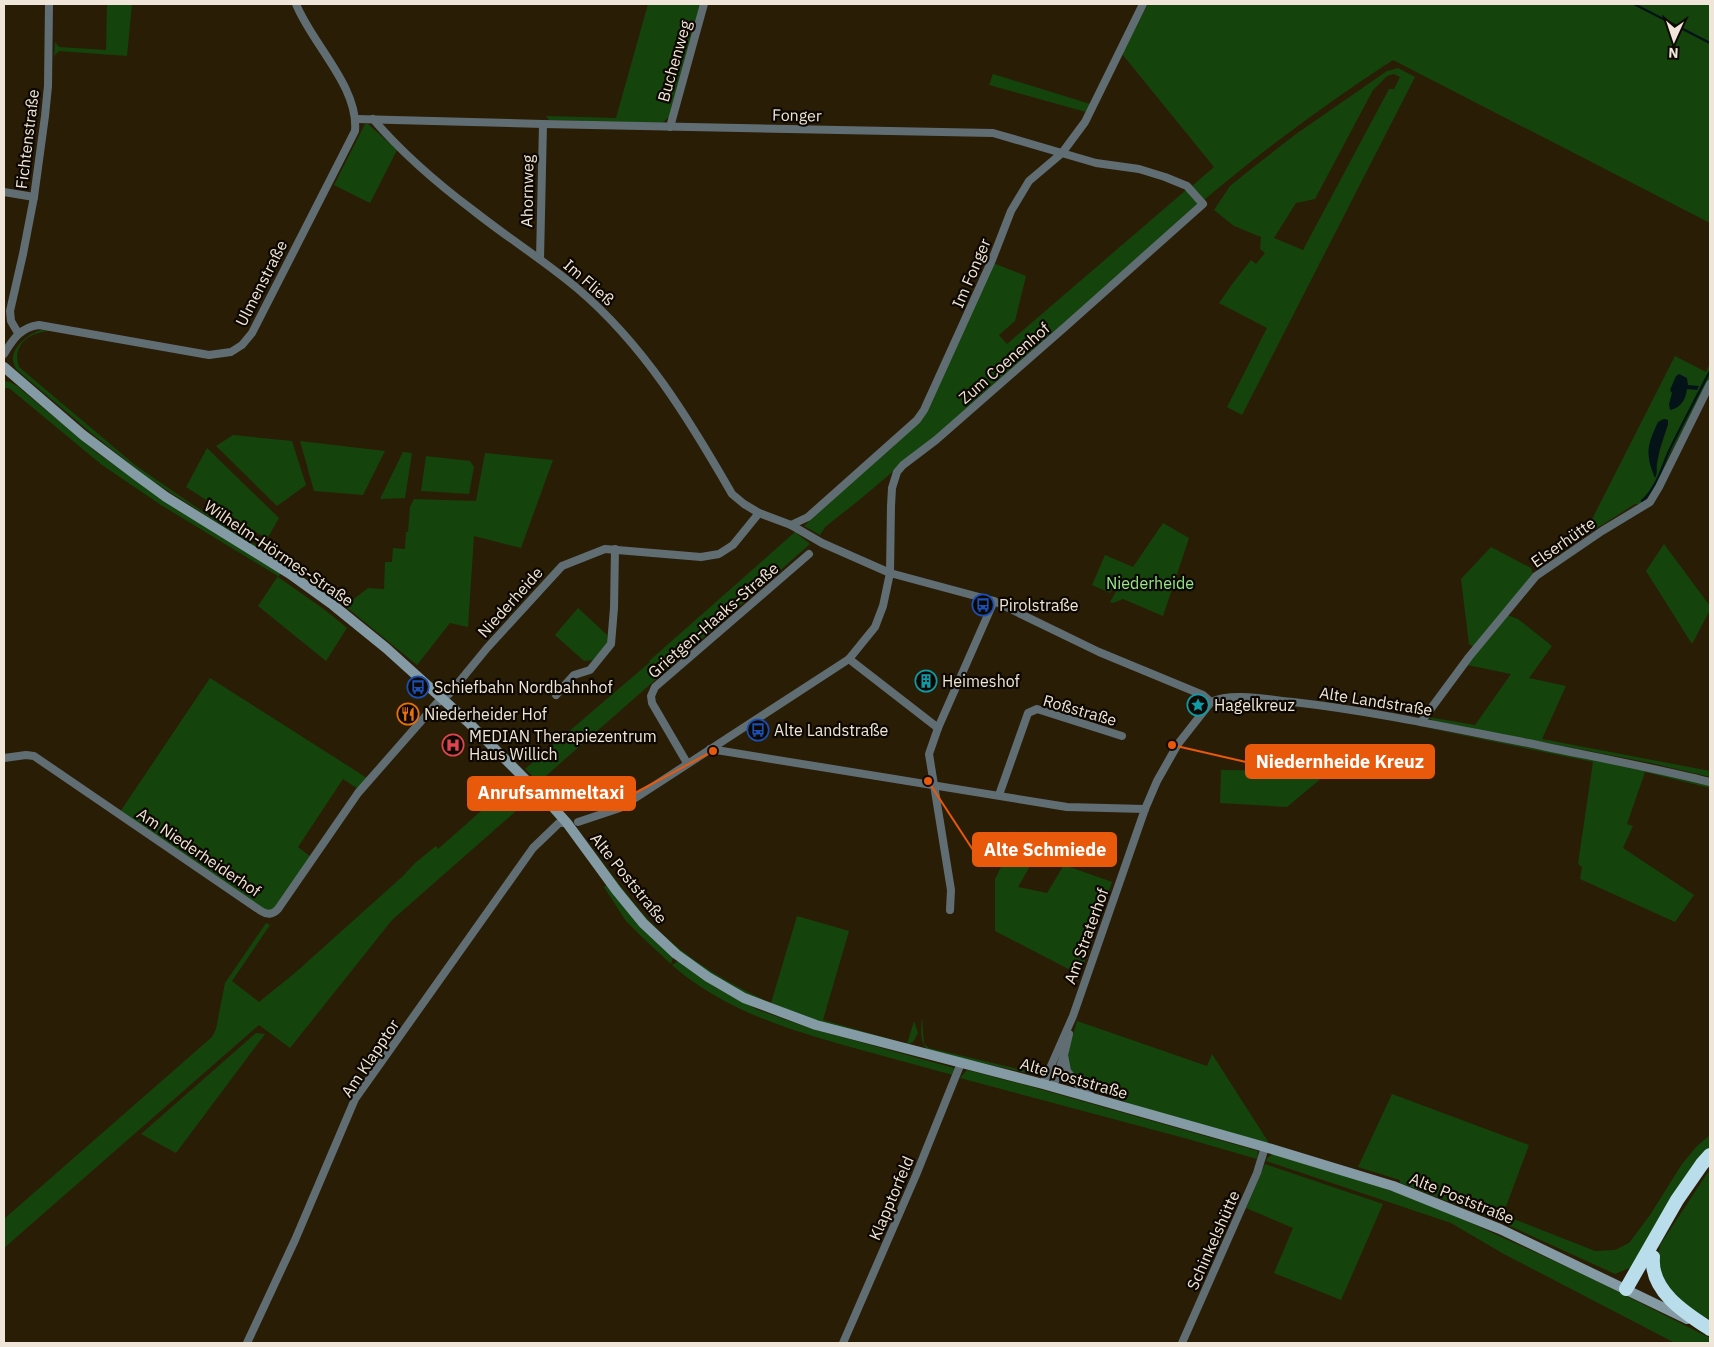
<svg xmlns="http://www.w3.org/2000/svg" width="1714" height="1347" font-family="'IBM Plex Sans',sans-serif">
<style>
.green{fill:#14440c;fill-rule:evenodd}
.water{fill:#031318}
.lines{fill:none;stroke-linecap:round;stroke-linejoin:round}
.stream{stroke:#031318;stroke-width:2.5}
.street{stroke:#606e74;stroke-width:8}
.secondary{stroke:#849aa4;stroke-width:10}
.highway{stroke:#baddec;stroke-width:14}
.labels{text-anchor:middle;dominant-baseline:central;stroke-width:4.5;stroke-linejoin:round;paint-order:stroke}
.street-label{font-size:16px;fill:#efe5d8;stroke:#0e0802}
.park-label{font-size:16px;fill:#95ea88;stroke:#0e0802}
.poi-label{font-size:16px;fill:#efe5d8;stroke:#0e0802;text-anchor:start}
.leader{fill:none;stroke:#e8590c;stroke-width:2}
.callout-dot{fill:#e8590c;stroke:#0e0802;stroke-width:2}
.callout{fill:#e8590c;stroke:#e8590c;stroke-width:2}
.callout-label{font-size:18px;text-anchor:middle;font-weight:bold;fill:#fff}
</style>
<rect width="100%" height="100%" fill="#2a1d06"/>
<g class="green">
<polygon points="107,4 132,4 127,56 59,51 54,56 55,42 59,47 106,50"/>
<polygon points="648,4 701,4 669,117 662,123 549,120 546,116 616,118"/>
<path d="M1148,4H1710V223L1393,60C1327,103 1264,149 1204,200L1192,186L1214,167L1122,54Z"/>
<path d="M1398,68L1415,77L1242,415L1227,407L1267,328L1219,303L1233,283L1251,260L1256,264L1265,253L1260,249L1261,237L1234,226L1214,210L1230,186L1246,173L1296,134L1387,71ZM1394,74L1400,77L1394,89H1389L1303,250L1274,238L1296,203L1315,199L1373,90L1387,76Z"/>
<polygon points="993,74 1090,104 1086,112 989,85"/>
<polygon points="365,124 368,124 397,150 370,203 334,185"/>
<polygon points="1186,190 1198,203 1018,366 858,501 825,527 820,535 804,526 918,423 928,411 993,263 1026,276 1015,321 999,335 1007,344"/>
<path d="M41,330L52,331C31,331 11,344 19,367L135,465L196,507L287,565L286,567L148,478L91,433L17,370C4,353 25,335 41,330Z"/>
<path d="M1675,356L1706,372L1710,363V378L1671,452L1656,486L1641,504H1635L1583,537ZM1664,419L1668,420V424L1660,450L1656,469L1650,464C1647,445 1651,437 1661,420Z"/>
<polygon points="4,381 10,382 17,386 96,452 126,473 281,573 278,577 325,610 347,628 326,661 258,606 278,576 161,505 102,465 9,388 4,388"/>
<polygon points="233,435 292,441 306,485 277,506 216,446"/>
<polygon points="300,441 385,451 363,495 314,491"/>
<polygon points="207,448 279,518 267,539 186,487"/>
<polygon points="403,452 412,453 405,498 380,499"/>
<polygon points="485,453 553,460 521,548 474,536 468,627 450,623 417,665 345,606 368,588 384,589 385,562 392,562 393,548 405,549 406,532 408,532 410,507 414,499 476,501"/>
<polygon points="426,456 470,461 474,467 469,494 421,491"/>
<polygon points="1163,523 1189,538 1163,616 1123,599 1113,603 1110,602 1117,590 1113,588 1110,593 1092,585 1105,555 1133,567"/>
<polygon points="795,532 810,544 539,782 525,769 650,662 649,661"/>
<polygon points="1664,544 1710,606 1710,610 1692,644 1646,571"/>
<polygon points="1491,547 1531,568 1533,574 1473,647 1469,644 1461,579"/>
<polygon points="578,608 607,635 608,644 593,660 584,661 555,635"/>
<polygon points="1507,615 1518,619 1552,646 1529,678 1566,686 1542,739 1710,771 1710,777 1651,763 1433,721 1428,717 1475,725 1511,674 1467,665"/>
<polygon points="210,678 367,778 358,789 343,779 298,847 311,857 274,911 267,912 120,812"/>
<polygon points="1412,725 1647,770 1710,784 1710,788 1645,772 1627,824 1633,826 1623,848 1694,895 1675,922 1580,879 1582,867 1578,864 1593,762"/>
<polygon points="1221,770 1316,771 1329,772 1287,807 1220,803"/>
<polygon points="515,778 533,796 392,920 290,1048 259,1025 4,1248 4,1219 212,1037 216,1029 225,983 266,923 270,925 232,981 259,1002 296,972 403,876 415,863 436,846 438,849 514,782 512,780"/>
<path d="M589,845C612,874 633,905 659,931C692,962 730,985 771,1003L797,916L849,931L823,1020L907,1044L914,1021L918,1033L913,1042L908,1044C876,1036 843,1029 811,1020C752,1002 695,971 652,926C628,902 609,873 589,845Z"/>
<polygon points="1005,859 1030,866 1018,887 1047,893 1064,865 1112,882 1080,975 995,931 995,879"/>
<polygon points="607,885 673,958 671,964 641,936 626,921 604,887"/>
<path d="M678,961L715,987L756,1009L778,1017L809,1028L954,1068L953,1075C920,1066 887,1057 854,1048C789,1030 723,1010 672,965Z"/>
<path d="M922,1017L924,1044L929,1048L1027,1071L1037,1070L1036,1072L1031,1074L929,1051C919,1043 921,1029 922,1017Z"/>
<path d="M1077,1021L1207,1066L1212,1054L1269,1143C1234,1133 1086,1099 1071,1073C1063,1057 1073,1036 1077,1021Z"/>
<polygon points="256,1033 265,1034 176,1153 141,1134"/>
<polygon points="967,1070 1036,1088 1258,1151 1257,1159 1188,1139 960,1078"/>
<polygon points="1392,1094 1529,1145 1502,1217 1497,1220 1400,1183 1400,1180 1358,1167"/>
<polygon points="1710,1135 1710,1148 1701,1157 1632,1267 1615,1274 1510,1226 1507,1221 1506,1216 1595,1251 1615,1250 1629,1243 1650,1215 1682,1164 1697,1146"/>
<polygon points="1273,1154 1389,1190 1447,1212 1591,1278 1710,1338 1709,1343 1675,1343 1502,1253 1451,1223 1266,1161 1267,1158"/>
<polygon points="1265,1164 1383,1204 1341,1300 1274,1273 1293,1228 1246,1208"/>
<path d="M1710,1169V1320C1694,1311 1671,1297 1662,1280C1657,1270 1658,1255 1660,1245Z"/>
</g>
<g class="water">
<path d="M1679,374L1687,378L1688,385L1699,386L1697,390L1687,389C1686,399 1681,408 1670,410L1669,404L1672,393L1670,390L1676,376Z"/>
<path d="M1664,419L1668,420V424C1664,436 1659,449 1657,462C1656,468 1658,473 1655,478C1645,453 1647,446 1658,422Z"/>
</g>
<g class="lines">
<g class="stream">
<polyline points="1634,4 1710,43"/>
<path d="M1642,501C1658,487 1662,465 1671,447C1684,421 1697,396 1710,371"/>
</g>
<g class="street">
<polyline points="356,119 543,124 993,133 1096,163 1139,169 1165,177 1187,186 1203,204 1065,327 936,440 903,465 897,472 892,488 891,506 890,573 883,606 875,627 849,659 620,808 578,822"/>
<path d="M373,119C403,154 438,184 474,211C508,238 545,261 578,289C644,345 689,419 732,494L744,504L759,513L791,525L822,543L890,573L994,601L1099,652L1203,695L1211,702"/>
<polyline points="670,127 704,4"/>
<polyline points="4,192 34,197"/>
<polyline points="540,259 543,124"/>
<polyline points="18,333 11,321 10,311 23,254 34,197 45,116 48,86 49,4"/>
<path d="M4,354C13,339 21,327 39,325L209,355L231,352L242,345L252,333L355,131C359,87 312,44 296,4"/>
<polyline points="791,525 808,517 917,420 924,410 992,260 1011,211 1029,181 1062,153 1085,122 1143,4"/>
<polyline points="849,659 938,728"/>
<polyline points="556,695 574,675 590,670 611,644 614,608 615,549"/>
<polyline points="1421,722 1469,657 1536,576 1602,531 1650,502 1659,487 1710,384"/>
<polyline points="710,749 1067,807 1145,809"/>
<path d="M4,758L26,755L34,756L261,911C267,915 273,915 278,909L358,793L437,703L450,693L487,648L562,566L605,549L701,557L719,554L733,545L759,513"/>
<polyline points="687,763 652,703 651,696 655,687 809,554"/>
<polyline points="999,795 1028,713 1037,709 1122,736"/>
<polyline points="950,910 951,890 929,754 938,728 994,601"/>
<polyline points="1064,1055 1067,1071 1085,1093 1090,1095"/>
<path d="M1043,1084L1073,1016L1145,809L1157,781L1178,744L1211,702C1232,692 1270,700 1293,702C1372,711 1450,728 1528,743C1589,756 1650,767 1710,782"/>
<polyline points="1053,1087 1064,1055 1069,1034"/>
<polyline points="247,1343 295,1240 355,1099 533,848 559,823 567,823"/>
<polyline points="843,1343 916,1175 961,1063"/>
<polyline points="1182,1343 1257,1173 1265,1147"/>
</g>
<polyline class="secondary" points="4,367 83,435 136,475 166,497 290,574 333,605 386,648 468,722 551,805 567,823 616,890 643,923 676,954 708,977 744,998 816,1025 1043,1084 1265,1147 1393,1186 1500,1229 1687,1319"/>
<g class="highway">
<path d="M1653,1257C1650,1291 1685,1313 1710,1329"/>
<polyline points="1626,1289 1677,1200 1702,1164 1710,1155"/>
</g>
</g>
<defs>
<g id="bus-ring" transform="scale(1.125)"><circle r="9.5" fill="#0e0802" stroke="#1a4fb4" stroke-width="1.5"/><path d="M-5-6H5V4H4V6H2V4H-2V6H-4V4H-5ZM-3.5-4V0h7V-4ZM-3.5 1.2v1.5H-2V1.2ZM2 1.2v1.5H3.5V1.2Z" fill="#1a4fb4"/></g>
<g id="building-ring" transform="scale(1.125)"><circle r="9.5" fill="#0e0802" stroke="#0f9aa8" stroke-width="1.5"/><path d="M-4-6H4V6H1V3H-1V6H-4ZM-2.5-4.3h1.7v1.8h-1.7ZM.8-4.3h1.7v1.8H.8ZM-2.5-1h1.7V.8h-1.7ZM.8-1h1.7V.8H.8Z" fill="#0f9aa8"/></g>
<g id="sight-ring" transform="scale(1.125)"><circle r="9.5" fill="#0e0802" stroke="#0f9aa8" stroke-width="1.5"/><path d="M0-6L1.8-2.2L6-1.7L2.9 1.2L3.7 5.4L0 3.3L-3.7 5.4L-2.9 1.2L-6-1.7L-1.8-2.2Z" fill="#0f9aa8"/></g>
<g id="restaurant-ring" transform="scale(1.125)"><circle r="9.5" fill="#0e0802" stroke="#e8710a" stroke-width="1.5"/><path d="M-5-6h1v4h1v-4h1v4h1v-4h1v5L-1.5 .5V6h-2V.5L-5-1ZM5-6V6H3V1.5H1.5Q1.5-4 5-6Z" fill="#e8710a"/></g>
<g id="hospital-ring" transform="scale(1.125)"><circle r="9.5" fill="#0e0802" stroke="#e0444e" stroke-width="1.5"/><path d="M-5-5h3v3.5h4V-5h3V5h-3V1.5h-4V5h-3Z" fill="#e0444e"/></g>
</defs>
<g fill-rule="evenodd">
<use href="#bus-ring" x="983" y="605"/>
<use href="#building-ring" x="926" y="681"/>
<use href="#bus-ring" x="418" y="687"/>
<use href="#sight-ring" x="1198" y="705"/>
<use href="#restaurant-ring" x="408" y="714"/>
<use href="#bus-ring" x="758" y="730"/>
<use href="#hospital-ring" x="453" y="745"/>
</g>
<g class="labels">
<g class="street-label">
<text transform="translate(674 61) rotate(-74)">Buchenweg</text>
<text transform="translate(797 115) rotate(1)">Fonger</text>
<text transform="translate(27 139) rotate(-83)">Fichtenstraße</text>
<text transform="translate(527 191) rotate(-89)">Ahornweg</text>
<text transform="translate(971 273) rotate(-67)">Im Fonger</text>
<text transform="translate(589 282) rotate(41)">Im Fließ</text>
<text transform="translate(261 283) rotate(-63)">Ulmenstraße</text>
<text transform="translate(1004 363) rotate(-41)">Zum Coenenhof</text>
<text transform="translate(1563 542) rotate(-35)">Elserhütte</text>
<text transform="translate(279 553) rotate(34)">Wilhelm-Hörmes-Straße</text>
<text transform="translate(510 602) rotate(-48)">Niederheide</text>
<text transform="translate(713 620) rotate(-41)">Grietgen-Haaks-Straße</text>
<text transform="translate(1376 701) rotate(9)">Alte Landstraße</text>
<text transform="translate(1080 710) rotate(16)">Roßstraße</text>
<text transform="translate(199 852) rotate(34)">Am Niederheiderhof</text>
<text transform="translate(629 878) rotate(51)">Alte Poststraße</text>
<text transform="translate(1086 936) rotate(-70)">Am Straterhof</text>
<text transform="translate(370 1058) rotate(-56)">Am Klapptor</text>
<text transform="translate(1074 1078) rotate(16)">Alte Poststraße</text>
<text transform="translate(891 1198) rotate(-67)">Klapptorfeld</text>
<text transform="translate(1462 1198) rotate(22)">Alte Poststraße</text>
<text transform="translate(1213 1240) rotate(-66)">Schinkelshütte</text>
</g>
<g class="park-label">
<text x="1150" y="583">Niederheide</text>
</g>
<g class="poi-label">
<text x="999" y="605">Pirolstraße</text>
<text x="942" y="681">Heimeshof</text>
<text x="434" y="687">Schiefbahn Nordbahnhof</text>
<text x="1214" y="705">Hagelkreuz</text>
<text x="424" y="714">Niederheider Hof</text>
<text x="774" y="730">Alte Landstraße</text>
<text x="469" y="736">MEDIAN Therapiezentrum<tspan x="469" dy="18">Haus Willich</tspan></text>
</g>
</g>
<path class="leader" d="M1172 745L1246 762M713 751L635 793M928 781L973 850"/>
<g class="callout-dot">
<circle cx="1172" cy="745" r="5"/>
<circle cx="713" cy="751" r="5"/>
<circle cx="928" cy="781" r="5"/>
</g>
<g class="callout">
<rect x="1246" y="745" width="188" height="33" rx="5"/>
<rect x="468" y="777" width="167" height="33" rx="5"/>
<rect x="973" y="833" width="143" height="33" rx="5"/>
</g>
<g class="callout-label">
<text x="1340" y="768">Niedernheide Kreuz</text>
<text x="551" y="799">Anrufsammeltaxi</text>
<text x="1045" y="856">Alte Schmiede</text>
</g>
<rect width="1714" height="1347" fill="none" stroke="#efe5d8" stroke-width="10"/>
<g transform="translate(1674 40) rotate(183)" stroke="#0e0802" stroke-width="4" paint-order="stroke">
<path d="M0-4L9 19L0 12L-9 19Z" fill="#efe5d8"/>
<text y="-8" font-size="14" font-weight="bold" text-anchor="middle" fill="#efe5d8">N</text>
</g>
</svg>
